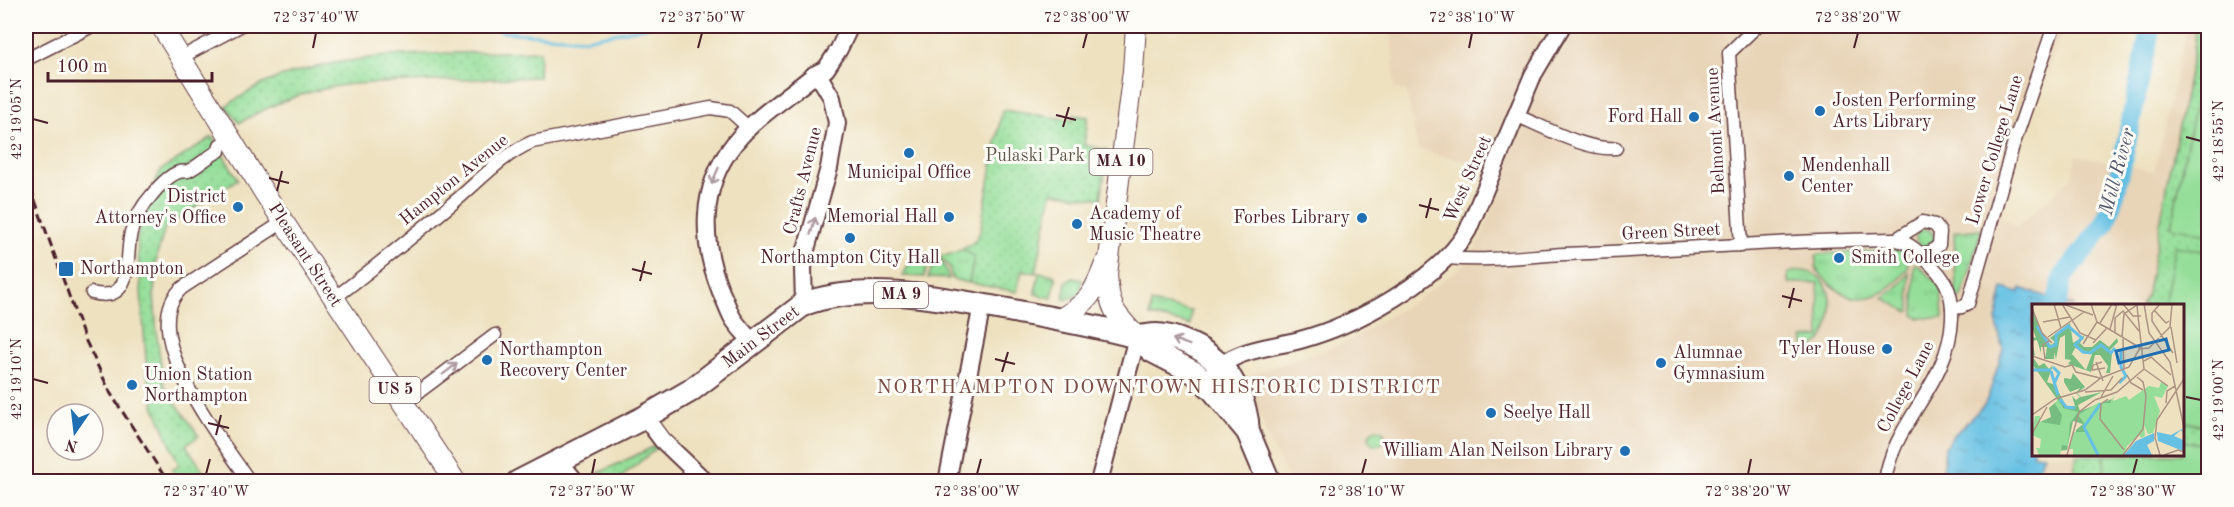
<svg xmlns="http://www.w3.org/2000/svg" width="2234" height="507" font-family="'Old Standard TT',serif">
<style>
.built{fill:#e8d4b7;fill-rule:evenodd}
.grass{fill:url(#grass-tufts);stroke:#6f7e62;stroke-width:1.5}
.park{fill:url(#park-dots);stroke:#6f7e62;stroke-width:1.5}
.pitch{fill:#94de99;stroke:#6f7e62;stroke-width:1.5}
.water{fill:url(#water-ripples);stroke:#587087;stroke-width:1.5}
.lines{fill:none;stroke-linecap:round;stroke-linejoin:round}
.stream{stroke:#65c0e3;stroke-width:3}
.river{stroke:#65c0e3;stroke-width:20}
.street-casing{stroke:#633c41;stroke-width:15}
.secondary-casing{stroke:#633c41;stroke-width:20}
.primary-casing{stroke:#633c41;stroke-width:22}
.highway-casing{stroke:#633c41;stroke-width:26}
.street{stroke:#fff;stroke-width:12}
.secondary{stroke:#fff;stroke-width:16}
.primary{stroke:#fff;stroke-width:20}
.highway{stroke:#fff;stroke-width:22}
.rail{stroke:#4a1f2b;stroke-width:3;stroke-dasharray:9 4.5;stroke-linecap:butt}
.oneway{stroke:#ae9aa0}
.ticks{fill:none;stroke:#4a1f2b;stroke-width:2}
.poi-dot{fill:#1f6fb2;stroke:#fdfcf7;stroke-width:2}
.labels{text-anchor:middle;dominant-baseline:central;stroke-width:6;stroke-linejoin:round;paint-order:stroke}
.shield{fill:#fdfcf7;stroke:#806168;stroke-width:1.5}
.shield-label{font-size:16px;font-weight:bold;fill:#4a1f2b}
.poi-label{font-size:18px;fill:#4a1f2b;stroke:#fdfcf7;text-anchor:start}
.street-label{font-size:18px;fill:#4a1f2b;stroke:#fdfcf7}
.park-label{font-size:18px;fill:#60584c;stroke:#fdfcf7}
.water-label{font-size:20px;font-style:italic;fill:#53576b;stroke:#fdfcf7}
.neighbourhood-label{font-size:20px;letter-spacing:1.5px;fill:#7c4b46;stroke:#fdfcf7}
.inset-river{fill:none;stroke:#65c0e3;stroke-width:3}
.inset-road{fill:none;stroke:#ac9384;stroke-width:1.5}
.view{fill:#1f6fb2;fill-opacity:0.15;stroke:#1f6fb2;stroke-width:3}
.inset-edge{fill:none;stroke:#4a1f2b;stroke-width:3}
.neatline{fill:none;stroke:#4a1f2b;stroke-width:2}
.ticks-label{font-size:15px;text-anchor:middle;fill:#4a1f2b}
</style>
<defs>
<pattern id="grass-tufts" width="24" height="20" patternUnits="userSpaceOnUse" patternTransform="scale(1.5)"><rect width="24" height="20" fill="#94de99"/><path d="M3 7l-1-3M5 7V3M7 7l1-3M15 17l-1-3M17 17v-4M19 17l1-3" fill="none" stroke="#81be84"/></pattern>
<pattern id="park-dots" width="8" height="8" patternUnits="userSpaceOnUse" patternTransform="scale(1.5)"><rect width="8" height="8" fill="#94de99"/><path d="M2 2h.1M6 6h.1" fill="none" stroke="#81be84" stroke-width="1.8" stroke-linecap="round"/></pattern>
<pattern id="water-ripples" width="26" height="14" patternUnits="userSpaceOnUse" patternTransform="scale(1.5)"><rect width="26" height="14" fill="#65c0e3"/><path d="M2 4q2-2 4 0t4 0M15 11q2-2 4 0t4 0" fill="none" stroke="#559bb8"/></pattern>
</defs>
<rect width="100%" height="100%" fill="#fdfcf7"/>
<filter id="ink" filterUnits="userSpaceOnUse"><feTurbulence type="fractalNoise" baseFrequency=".0167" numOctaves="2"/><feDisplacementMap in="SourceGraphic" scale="12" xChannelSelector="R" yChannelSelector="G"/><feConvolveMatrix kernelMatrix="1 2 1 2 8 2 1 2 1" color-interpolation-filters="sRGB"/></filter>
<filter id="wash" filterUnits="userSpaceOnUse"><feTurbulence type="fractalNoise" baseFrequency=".008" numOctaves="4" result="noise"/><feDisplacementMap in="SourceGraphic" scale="24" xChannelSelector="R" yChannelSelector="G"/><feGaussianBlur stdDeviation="1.35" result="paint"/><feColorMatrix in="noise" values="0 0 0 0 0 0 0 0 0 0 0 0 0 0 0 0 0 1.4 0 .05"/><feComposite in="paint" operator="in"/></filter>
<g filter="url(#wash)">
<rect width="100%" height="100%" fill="#eee1c0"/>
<path class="built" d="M1391,26H1526L1559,55L1578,26H2064L2024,135L2001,217L2017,227L2072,177L2076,155L2154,171L2187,26H2208V481H1290L1265,432L1247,376L1342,344L1415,301L1467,263L1483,235L1504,172L1418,149L1406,90L1395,89ZM2033,306H2182V454H2033Z"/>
<g class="grass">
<circle cx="1925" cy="238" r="9"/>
<polygon points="1980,229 1981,231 1962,297 1959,299 1956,297 1954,232"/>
<polygon points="963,249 975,257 969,283 952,279 949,267 941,258 942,255 948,255"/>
<path d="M1895,250L1903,251L1908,257V268C1880,306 1847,309 1817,270H1819L1816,267V257L1819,254Z"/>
<polygon points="920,256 927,256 929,263 924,277 902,276 910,263 916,258 918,258 918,263 921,263"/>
<polygon points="940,260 946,269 949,279 928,278 933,265 936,265"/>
<polygon points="1914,264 1918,265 1941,288 1943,318 1919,318 1914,315"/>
<path d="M1798,271C1841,269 1838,334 1811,349L1805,348L1803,338L1820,337L1818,283H1788V273Z"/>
<polygon points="1039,272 1053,275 1056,278 1052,298 1035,294"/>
<polygon points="1909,273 1910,311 1908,312 1883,298 1899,285"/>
<polygon points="1073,278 1082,280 1079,295 1065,300 1063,298 1066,282"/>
<polygon points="1151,303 1191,311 1190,325 1150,316"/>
</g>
<g class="park">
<polygon points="2194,26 2208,26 2208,481 2075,482 2074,471 2077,455 2182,454 2182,306 2141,306 2146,297 2195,42"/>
<path d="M540,51L539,77L351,84C308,90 277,101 239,123L226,106C244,94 263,82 283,76C365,49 455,54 540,51Z"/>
<polygon points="1002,110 1073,120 1074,115 1088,117 1084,145 1108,150 1101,199 1052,192 1036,273 1022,270 1017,292 969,283 974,257 963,249 974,242 980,232"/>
<polygon points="212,137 238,179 165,228 157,255 154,293 157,336 164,386 199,436 186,445 210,481 179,481 172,470 179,465 155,408 147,373 137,238 148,197 161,170"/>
<circle cx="1377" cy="437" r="8"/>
<polygon points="655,446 657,448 625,474 619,481 594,481 590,477"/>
</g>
<g class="pitch">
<polygon points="2205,51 2208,51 2208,234 2171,227"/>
<polygon points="2175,246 2208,252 2208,427 2182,421 2182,306 2163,306"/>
<polygon points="2182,441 2208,445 2208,481 2104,481 2105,455 2182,454"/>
</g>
<path class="water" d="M2003,288L2019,293L2021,288L2074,306H2033V454L2044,455C2040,463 2038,472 2042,481H1941L1938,476L1943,470L1945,447L1951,438L1985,404L1991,388L2003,350L1996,320Z"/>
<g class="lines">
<polyline class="stream" points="491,26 503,32 585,39 650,26"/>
<polyline class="river" points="2056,306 2063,277 2105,223 2116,191 2151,26"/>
</g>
</g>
<g filter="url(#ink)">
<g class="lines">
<g class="street-casing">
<g id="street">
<polyline points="31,57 92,26"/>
<polyline points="180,58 240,26"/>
<path d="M1517,116C1545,127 1586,151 1616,148"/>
<polyline points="1896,239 1923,222 1935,225 1940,232 1939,245 1931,252 1920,254"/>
<polyline points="1741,246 1729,53 1757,26"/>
<path d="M1447,258C1487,262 1526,256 1565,254C1675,250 1784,240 1893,239C1911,242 1922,255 1934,268C1948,282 1953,297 1952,318C1950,384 1892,422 1885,482"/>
<path d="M92,293C135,304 125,257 131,232C135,219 142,206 151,196C157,188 169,175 179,172C181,171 185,172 188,171C199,166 208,156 219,151L220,145L230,138"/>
<path d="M333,299C376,267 418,232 459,198C482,178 503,155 532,142L711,108L730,111L749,128"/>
<polyline points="1952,308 1962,307 1968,304 2012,149 2054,26"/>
<polyline points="404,403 495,335"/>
<path d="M250,482C224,443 133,332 182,288L283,222"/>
</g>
</g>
<g class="secondary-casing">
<g id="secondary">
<polyline points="804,304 803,269 805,253 829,168 837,123 832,98 822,81 814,75"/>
<path d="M752,342C746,334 737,326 732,317C728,309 725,300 721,292C701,242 699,188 734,144C755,117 788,97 814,75L826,69L839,49L850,26"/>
<path d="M1212,374C1233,349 1269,348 1300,340C1355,325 1438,281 1468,230L1533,75L1562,26"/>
<polyline points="645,417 662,440 706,482"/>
<polyline points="559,461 576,482"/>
<polyline points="947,482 982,305"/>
<polyline points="1099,482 1137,337"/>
</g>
</g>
<g class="primary-casing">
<g id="primary">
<polyline points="161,26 265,194 456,482"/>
<path d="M1136,26L1133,71L1107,274C1109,308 1114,313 1137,337"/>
<path d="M1060,319C1089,302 1093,295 1105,264"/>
</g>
</g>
<g class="highway-casing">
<g id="highway">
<polyline points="1137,337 1152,351 1195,373 1213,390 1248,432 1269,482"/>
<path d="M518,482L645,417L690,391L804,304C864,281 947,299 1008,310C1050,318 1092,325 1133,336C1141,338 1148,335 1156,335C1172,335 1195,345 1207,354C1232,372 1247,402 1248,432"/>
</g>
</g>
<use href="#street" class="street"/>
<use href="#secondary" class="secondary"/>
<use href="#primary" class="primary"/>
<use href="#highway" class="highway"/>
<polyline class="rail" points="26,175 83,335 111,394 168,482"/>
</g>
<defs><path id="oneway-shaft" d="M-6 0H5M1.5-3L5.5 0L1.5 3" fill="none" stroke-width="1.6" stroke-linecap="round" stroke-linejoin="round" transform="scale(1.5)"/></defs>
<g class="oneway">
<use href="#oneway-shaft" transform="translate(715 176) rotate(114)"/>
<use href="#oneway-shaft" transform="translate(813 226) rotate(-74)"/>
<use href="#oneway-shaft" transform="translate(1181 342) rotate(-160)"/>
<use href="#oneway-shaft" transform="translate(450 369) rotate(-37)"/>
</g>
</g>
<path class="ticks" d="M313,48L316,33M698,48L702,33M1083,48L1087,33M1469,48L1472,33M1854,48L1858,33M1056,115L1076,120M33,119L48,123M1063,127L1069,107M2186,137L2201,141M269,178L289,183M277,191L282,171M1419,205L1439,210M1426,218L1431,198M632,269L652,274M640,281L645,261M1782,296L1802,301M1789,308L1794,288M995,359L1015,364M1002,372L1008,352M33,379L48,383M2186,397L2201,400M208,423L229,428M216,435L221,415M206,474L210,459M592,474L595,459M977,474L981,459M1362,474L1366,459M1748,474L1751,459M2133,474L2137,459"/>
<g class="poi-dot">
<circle cx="1820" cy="111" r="6"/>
<circle cx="1694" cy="117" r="6"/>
<circle cx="909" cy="153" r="6"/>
<circle cx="1789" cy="176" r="6"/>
<circle cx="238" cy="207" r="6"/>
<circle cx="949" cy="217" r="6"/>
<circle cx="1362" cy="218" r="6"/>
<circle cx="1077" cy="224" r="6"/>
<circle cx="850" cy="238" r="6"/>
<circle cx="1839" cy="258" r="6"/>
<rect x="58" y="261" width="16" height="16" rx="3"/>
<circle cx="1887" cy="349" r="6"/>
<circle cx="487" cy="360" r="6"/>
<circle cx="1661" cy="363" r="6"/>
<circle cx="132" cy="385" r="6"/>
<circle cx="1491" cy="413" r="6"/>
<circle cx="1625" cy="451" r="6"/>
</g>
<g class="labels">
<g class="shield">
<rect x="1089.5" y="149" width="63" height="26" rx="4.5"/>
<rect x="874" y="282" width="54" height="26" rx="4.5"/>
<rect x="369.5" y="377" width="51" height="26" rx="4.5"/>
</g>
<g class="shield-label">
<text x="1121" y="162">MA 10</text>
<text x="901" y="295">MA 9</text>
<text x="395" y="390">US 5</text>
</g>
<g class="poi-label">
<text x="1832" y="101">Josten Performing<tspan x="1832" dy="21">Arts Library</tspan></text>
<text x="1682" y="117" text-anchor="end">Ford Hall</text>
<text x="1801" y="166">Mendenhall<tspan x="1801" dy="21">Center</tspan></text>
<text x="909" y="173" text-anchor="middle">Municipal Office</text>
<text x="226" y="197" text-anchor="end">District<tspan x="226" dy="21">Attorney's Office</tspan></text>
<text x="1089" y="214">Academy of<tspan x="1089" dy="21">Music Theatre</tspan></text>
<text x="937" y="217" text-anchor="end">Memorial Hall</text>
<text x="1350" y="218" text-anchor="end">Forbes Library</text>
<text x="850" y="258" text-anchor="middle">Northampton City Hall</text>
<text x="1851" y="258">Smith College</text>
<text x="80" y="269">Northampton</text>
<text x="1875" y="349" text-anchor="end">Tyler House</text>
<text x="499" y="350">Northampton<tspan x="499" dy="21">Recovery Center</tspan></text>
<text x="1673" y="353">Alumnae<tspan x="1673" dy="21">Gymnasium</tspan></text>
<text x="144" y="375">Union Station<tspan x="144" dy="21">Northampton</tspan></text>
<text x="1503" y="413">Seelye Hall</text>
<text x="1613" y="451" text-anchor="end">William Alan Neilson Library</text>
</g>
<g class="street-label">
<text transform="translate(1716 131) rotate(-93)">Belmont Avenue</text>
<text transform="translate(1995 150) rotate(-73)">Lower College Lane</text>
<text transform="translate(1468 179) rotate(-66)">West Street</text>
<text transform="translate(454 180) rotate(-39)">Hampton Avenue</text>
<text transform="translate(803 181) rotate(-76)">Crafts Avenue</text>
<text transform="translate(1671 232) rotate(-3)">Green Street</text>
<text transform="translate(305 255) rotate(57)">Pleasant Street</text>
<text transform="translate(761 337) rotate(-37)">Main Street</text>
<text transform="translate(1906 387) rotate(-62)">College Lane</text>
</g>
<g class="park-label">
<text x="1035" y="156">Pulaski Park</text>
</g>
<g class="water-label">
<text transform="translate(2118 172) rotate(-75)">Mill River</text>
</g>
<g class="neighbourhood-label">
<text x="1159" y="388">NORTHAMPTON DOWNTOWN HISTORIC DISTRICT</text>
</g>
</g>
<g transform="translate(2032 304)">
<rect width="152" height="152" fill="#eee1c0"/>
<path d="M1,5L12,35L19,41L23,38L18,34L38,19L41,39L53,31L48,39L52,43H60L68,36L77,43L85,34L86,38L76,48L80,49L78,69H74L76,62L68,51H63L59,68L36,60L39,56L33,55V31L28,34L24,55L22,48V55H13L15,43H9V49L5,36L0,37L3,51L1,52L0,46V33L4,34L0,23ZM43,44L60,50L54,66L40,50ZM0,52L7,62L12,59L17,65L21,61L15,78L23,81L34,102H43L40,92L44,96L48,93L44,89L48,84L38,88L32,78V74L39,75L41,69L53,83L45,89L49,93L70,88L46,101L48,107L80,95L76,110L60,115L42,151L44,126L51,120L41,117L35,146L24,147L17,120L8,118L19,113L17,104L24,98L28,104L30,102L0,60Z" fill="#77bd81" fill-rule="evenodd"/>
<path d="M129,78L136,82L130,94L122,92L128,107L121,129L116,130L112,121L113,132L109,134L107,131L95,142L92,151H41V145H37L42,128H53L52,119L46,111L66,99H79L82,90L81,97L94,92L97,96L117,82L127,84ZM26,95L31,104L46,108L38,119L36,142L30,141L28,151H7L4,144H8L9,135L0,131L3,112H8V118L28,121L30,111L23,100Z" fill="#94de99"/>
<path d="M150,125L151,130L149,126L142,132L151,136V147L126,137L125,128L139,131ZM122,129V137L115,141L120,151H92L104,137Z" fill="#65c0e3"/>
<path class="inset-river" d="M5,22L18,43L24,41V31L36,22L50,34L43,41L51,48L58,49L69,41L79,49L83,44M21,63L27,69L22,80M0,66H19M19,67L26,91M87,79L94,72L89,63V46M28,95L34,103L43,104M66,151L52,123L69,99"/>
<path class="inset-road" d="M22,0L29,24M30,0L48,29L64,36M31,0L61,11M59,0L65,18L110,45M91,0L101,12H109M112,0L117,29L138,58L152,124M128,0L120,9V17L141,49M0,4L10,29L20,39M122,6L134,19L137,17M11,18L38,13M68,19L80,0L85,2M139,23L145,59M78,25L85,0M83,29V14L91,7L107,27M16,33L52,8M90,33L92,10L105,1L106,12M128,33L138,23L140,0M91,35L92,64M61,39L75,24M51,40L65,18M107,45L117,44L127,34M0,52L33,63L40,61L44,68L68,74M13,55L11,41L18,36M112,57L119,53L139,71M64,58L71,77M70,58L61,61L60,66L73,64M112,65L136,82M95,71L99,79L111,86M53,88L79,86L90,74M69,93L81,72M76,95L69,100L68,115L92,146M134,99L135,87L143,82M0,111L23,95L53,86L69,74L97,63L108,44M0,130L15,103M35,151L47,108L63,96L85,88L112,65L106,12M91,151L111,125L114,92L111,78L105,73M128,151L123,134L125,116L152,75M132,151L146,146L152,148"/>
<path class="view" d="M134,35L137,46L87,59L84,47Z"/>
<rect width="152" height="152" class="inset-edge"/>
</g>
<rect width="2234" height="507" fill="none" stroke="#fdfcf7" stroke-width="66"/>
<g transform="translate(75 432) rotate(194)"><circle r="28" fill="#fdfcf7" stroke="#b5a4a5" stroke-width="1.5"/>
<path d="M0-4.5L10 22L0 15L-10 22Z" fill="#1f6fb2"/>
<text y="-9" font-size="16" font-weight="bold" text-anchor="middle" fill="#4a1f2b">N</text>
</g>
<path d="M48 72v9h164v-9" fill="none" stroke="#4a1f2b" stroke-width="3"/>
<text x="57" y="72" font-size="18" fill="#4a1f2b" stroke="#fdfcf7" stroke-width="4.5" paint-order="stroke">100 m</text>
<rect x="33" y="33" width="2168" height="441" class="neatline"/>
<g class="ticks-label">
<text x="316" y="22">72°37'40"W</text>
<text x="702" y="22">72°37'50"W</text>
<text x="1087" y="22">72°38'00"W</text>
<text x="1472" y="22">72°38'10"W</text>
<text x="1858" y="22">72°38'20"W</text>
<text transform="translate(16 119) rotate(-90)" y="5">42°19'05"N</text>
<text transform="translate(2218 141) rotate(-90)" y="5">42°18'55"N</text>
<text transform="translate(16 379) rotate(-90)" y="5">42°19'10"N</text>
<text transform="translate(2218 400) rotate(-90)" y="5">42°19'00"N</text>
<text x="206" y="496">72°37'40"W</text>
<text x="592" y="496">72°37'50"W</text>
<text x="977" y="496">72°38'00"W</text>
<text x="1362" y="496">72°38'10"W</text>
<text x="1748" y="496">72°38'20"W</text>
<text x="2133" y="496">72°38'30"W</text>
</g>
</svg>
